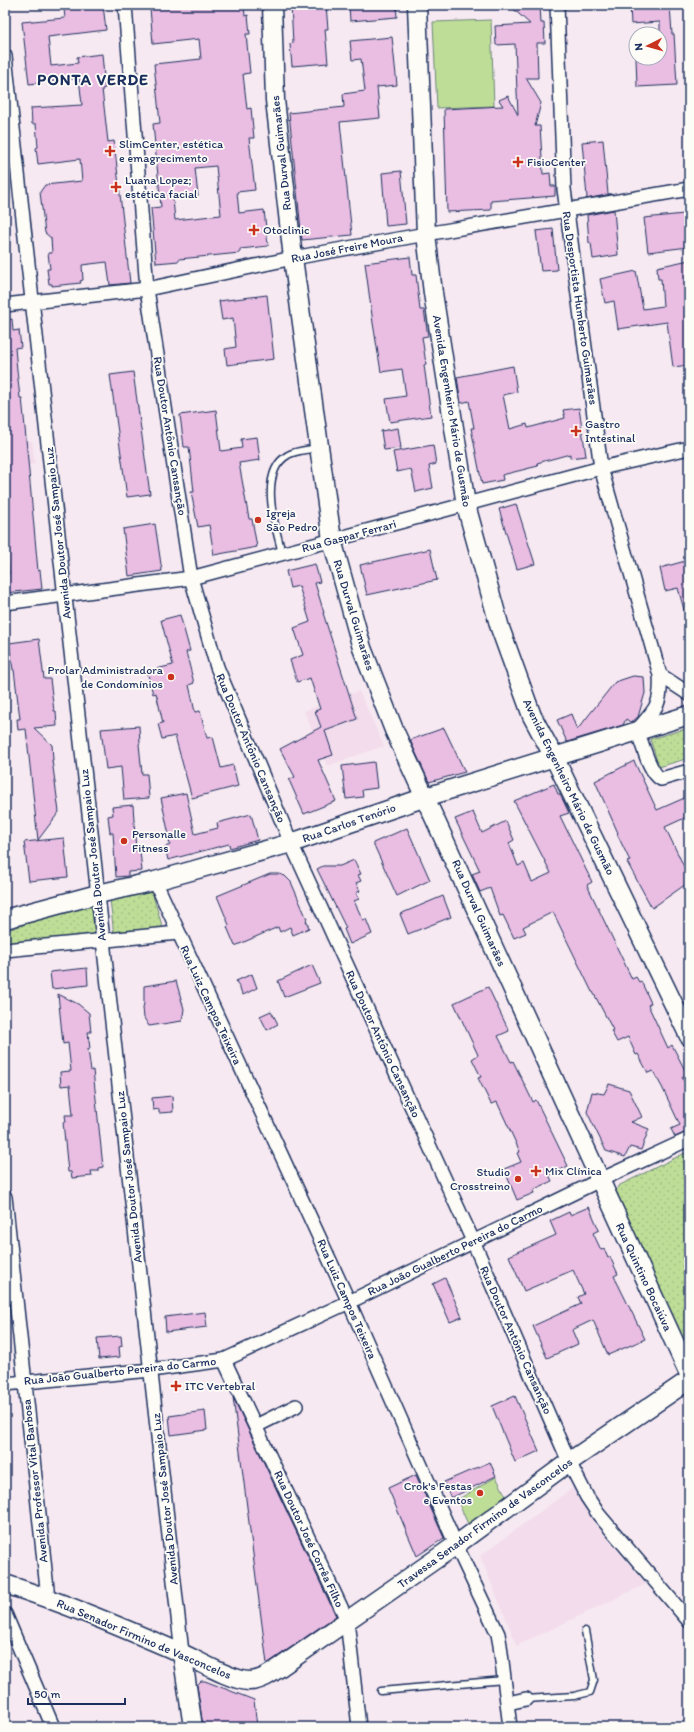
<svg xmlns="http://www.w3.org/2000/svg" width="694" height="1732" font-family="Itim,sans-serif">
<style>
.built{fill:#f3dcec}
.grass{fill:#bede97;stroke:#6c867a}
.park{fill:url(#park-dots);stroke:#6c867a}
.building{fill:#eabde2;stroke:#1b2f5e;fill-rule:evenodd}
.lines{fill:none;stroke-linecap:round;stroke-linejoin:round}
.lane-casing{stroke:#1b2f5e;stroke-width:9}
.street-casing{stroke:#1b2f5e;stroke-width:16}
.secondary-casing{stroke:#1b2f5e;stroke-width:21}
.lane{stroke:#fdfcf7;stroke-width:6}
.street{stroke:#fdfcf7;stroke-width:13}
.secondary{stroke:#fdfcf7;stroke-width:18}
.poi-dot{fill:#c8321e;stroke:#fdfcf7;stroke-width:1.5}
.labels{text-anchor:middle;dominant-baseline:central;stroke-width:3.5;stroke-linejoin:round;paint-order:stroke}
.poi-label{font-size:12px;fill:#1b2f5e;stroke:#fdfcf7;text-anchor:start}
.street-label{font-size:12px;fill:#1b2f5e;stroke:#fdfcf7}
.district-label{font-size:16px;font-weight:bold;letter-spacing:1px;fill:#1b2f5e;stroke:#fdfcf7}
</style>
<defs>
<pattern id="park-dots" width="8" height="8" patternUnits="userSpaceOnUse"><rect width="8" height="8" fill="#bede97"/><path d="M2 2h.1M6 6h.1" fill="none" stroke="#a3bf85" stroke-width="1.8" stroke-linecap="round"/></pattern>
</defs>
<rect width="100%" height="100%" fill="#f7e9f1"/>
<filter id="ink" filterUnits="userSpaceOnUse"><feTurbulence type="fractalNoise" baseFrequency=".025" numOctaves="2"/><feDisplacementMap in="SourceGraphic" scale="8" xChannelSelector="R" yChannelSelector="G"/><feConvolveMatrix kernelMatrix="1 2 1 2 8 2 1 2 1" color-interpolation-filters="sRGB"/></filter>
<g filter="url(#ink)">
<g class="built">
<polygon points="32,441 35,464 5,468 5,444"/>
<polygon points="359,691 384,746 327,766 304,711"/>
<polygon points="574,1487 594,1523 646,1584 516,1646 515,1640 480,1556"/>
</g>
<g class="grass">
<polygon points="491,20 494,106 437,108 433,22"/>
<polygon points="496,1477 508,1500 469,1526 457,1500"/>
</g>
<g class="park">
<polygon points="689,728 689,758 659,767 650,739"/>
<polygon points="151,889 164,932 114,936 110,899"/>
<path d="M87,903C97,912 99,927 93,938L5,947V931Z"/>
<polygon points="689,1151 689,1359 687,1357 616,1192 618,1186"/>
</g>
<g class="building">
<polygon points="103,5 106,30 48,37 51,66 78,63 77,57 102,54 105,88 102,89 108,142 114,141 130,283 110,285 107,262 82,265 83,280 80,281 81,283 52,286 52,284 49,284 47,269 50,269 48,253 52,253 51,238 45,233 40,192 45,185 82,181 80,159 38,164 36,148 38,147 36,124 32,124 31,108 82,105 79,78 29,84 22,22 65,18 64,9"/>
<path d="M177,5H244L245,16L248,15L250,34H246L250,73L243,74L247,109L251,108L254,138H249L255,190L237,192L239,213L264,210L268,246L240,249V253L179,259V261L156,263L151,208L161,207L153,124L160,123L154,64L201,59L199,39L153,44L150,8ZM216,166L221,215L175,220L173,199L198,196L195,168Z"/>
<polygon points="291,5 326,5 328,29 325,29 328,63 292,66 290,44 293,43"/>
<polygon points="349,5 396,5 397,17 350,21"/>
<polygon points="509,5 540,5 541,23 544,23 545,43 537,43 538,78 526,78 541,103 535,126 540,126 543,174 550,173 551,186 555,186 555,196 491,201 491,210 447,212 444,109 503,106 499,100 508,96 518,115 515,44 496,45 495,26 530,24"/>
<polygon points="630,5 670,5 672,34 674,34 677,85 637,87 636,58 660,58 660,22 631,24"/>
<polygon points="392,37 397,85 377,87 380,118 340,122 352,235 302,240 289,113 344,107 343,94 365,91 361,59 352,60 350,41"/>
<polygon points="603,140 608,194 611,194 586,199 587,197 582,142"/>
<polygon points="401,171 406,224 386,226 382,173"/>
<polygon points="614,210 618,255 593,259 591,243 589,243 587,215"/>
<polygon points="684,214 688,247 648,252 644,218"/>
<polygon points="553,229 557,270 541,271 536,231"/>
<polygon points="410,257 412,275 416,275 420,310 424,310 428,336 422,337 426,364 424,365 431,416 390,422 386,399 406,396 402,369 381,372 373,323 365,263"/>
<polygon points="689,260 689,365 673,367 667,322 618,329 614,301 605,303 600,279 636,271 643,309 663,306 661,279 658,279 657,267"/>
<polygon points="267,295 274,359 227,365 225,349 236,347 233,318 222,320 219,301"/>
<polygon points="12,319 13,331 19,330 21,347 15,348 17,370 20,398 22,398 24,417 38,571 40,570 42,589 5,593 5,574 9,574 5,542 5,471 7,471 5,455 5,320"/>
<polygon points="513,366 517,392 503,395 510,429 527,424 528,428 565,418 563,410 579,408 586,456 570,458 570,454 537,463 538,466 502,475 503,480 482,484 471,428 474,428 469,401 461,403 457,377"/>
<polygon points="133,372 150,494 127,497 110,375"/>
<polygon points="216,410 221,451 242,448 241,439 257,437 260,460 239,463 249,519 252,519 257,547 214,555 209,525 198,527 191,492 194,492 189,447 184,447 180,415"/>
<polygon points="398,428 401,448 384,450 381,431"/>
<polygon points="433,445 436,464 429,466 433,488 416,492 411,469 397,472 393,452"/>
<polygon points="516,504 535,564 517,569 499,509"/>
<polygon points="155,524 162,571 129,576 123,529"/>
<polygon points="430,549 437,580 367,595 360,565"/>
<polygon points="689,560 689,617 686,617 678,588 665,591 660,568"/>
<polygon points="315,564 320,582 315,583 324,613 323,613 357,719 325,731 333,755 318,760 336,801 304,814 289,780 295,777 280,749 321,727 315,711 320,709 310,678 297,682 290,660 303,655 294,628 310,622 299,586 290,588 286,571"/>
<polygon points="180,615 190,651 186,652 194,683 189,685 195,712 200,711 207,738 213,737 221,768 233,765 238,786 192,798 175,736 162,739 158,724 163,723 156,693 153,694 147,671 173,665 161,620"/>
<polygon points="39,639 44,679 50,679 54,711 56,711 57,726 34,728 52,745 53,760 52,760 59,812 38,840 26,729 18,730 17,719 20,719 14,670 13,670 9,643"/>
<polygon points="633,676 644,677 645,693 638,717 633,721 630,722 626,719 623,725 567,742 557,720 571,714 577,730 615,682"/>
<polygon points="139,726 140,743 139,744 142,774 147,774 149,798 124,800 121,767 106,769 101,729"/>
<polygon points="444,728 465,772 429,782 410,740"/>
<polygon points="634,761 657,810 689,796 689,816 665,827 689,877 689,882 652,908 627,862 630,861 617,834 618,833 595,781"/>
<polygon points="374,762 377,788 362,790 363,797 346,799 342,766"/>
<polygon points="554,784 558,794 560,794 569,813 560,816 592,882 587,885 632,979 636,977 639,982 641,981 651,1003 648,1005 668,1048 672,1045 687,1074 682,1077 689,1092 689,1131 675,1137 671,1129 680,1125 662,1087 653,1071 648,1073 638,1054 636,1055 628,1037 617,1042 611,1031 613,1030 593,992 592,992 553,912 523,927 526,933 514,938 503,915 500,916 490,888 480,892 472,874 480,871 455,819 473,812 482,833 506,821 514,840 509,843 518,866 524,863 532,882 551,873 514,801"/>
<polygon points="186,793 195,834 218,828 217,823 251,814 258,840 230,848 229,844 168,860 165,847 170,845 169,840 170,840 161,798"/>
<polygon points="133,805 136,851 140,851 142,871 128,872 128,876 116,877 113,833 110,833 108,816 113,815 112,807"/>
<polygon points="407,828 430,880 397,896 373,843"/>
<polygon points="64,838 68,877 29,881 24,842"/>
<polygon points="354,860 361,874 358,875 361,881 356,883 360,891 356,893 359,899 354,901 363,920 366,919 372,934 350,944 344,929 346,928 317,869 323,866 340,866"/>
<polygon points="270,874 279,874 285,876 291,882 307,919 306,920 309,928 293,935 290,927 280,932 278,927 235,946 227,927 229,925 217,896"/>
<polygon points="443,896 451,917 408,934 400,914"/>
<polygon points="312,965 320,983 284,997 278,981"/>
<polygon points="87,968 88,985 52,989 50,972"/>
<polygon points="252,974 257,988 243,995 236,981"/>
<polygon points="176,981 184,1009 182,1021 149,1026 144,1018 143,1008 144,1003 144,986"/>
<polygon points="488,987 509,1031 498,1036 511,1062 513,1061 533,1102 536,1100 568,1166 549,1175 552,1181 533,1190 534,1193 517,1200 504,1169 521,1162 517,1153 520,1152 497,1102 491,1104 478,1078 481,1077 472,1059 478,1055 454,1003"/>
<polygon points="58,994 78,1004 89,1013 91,1032 88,1032 90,1049 88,1049 91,1071 93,1070 103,1167 98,1168 98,1171 91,1171 92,1176 72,1178 71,1172 68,1172 63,1122 66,1122 65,1115 73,1115 70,1085 61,1086 60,1072 71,1071 68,1043 63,1044"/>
<polygon points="271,1011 278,1024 267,1030 260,1016"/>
<polygon points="609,1084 629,1090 642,1117 631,1122 649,1129 641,1150 630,1147 625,1157 606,1151 587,1112 592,1092 604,1094"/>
<polygon points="172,1096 173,1112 159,1113 159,1109 153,1110 152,1098"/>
<polygon points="589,1207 599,1230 593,1233 601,1250 604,1249 608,1258 610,1257 618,1274 614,1276 645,1339 608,1355 593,1320 572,1330 578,1344 547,1358 533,1326 581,1304 578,1297 584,1294 573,1270 524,1291 509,1256 556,1235 550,1221 569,1212 570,1215"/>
<polygon points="445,1278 462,1317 450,1322 433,1284"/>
<polygon points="205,1312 207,1327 166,1332 165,1317"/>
<polygon points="121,1336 122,1346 119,1347 120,1357 99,1359 97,1338"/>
<polygon points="515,1396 539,1451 515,1462 492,1406"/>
<polygon points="233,1397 336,1616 267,1664"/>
<polygon points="205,1411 207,1430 171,1435 169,1416"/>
<polygon points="490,1462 496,1476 451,1498 444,1482"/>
<polygon points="416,1475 444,1538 417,1556 388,1488"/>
<polygon points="201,1681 205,1681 254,1700 257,1727 203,1727 197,1685"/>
</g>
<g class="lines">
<g class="lane-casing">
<g id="lane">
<path d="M282,553C275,526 258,472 288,455C296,450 309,450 318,448"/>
<polyline points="381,1691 504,1680"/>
<polyline points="526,1699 574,1696 590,1692 594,1680 585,1631"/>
</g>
</g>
<g class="street-casing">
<g id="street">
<polyline points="125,5 147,289 191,578 217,667 291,843 473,1241 569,1462 587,1497 599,1515 689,1621"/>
<path d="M557,5L564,189L601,468L660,675C662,704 656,709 637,730C642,742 649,773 661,779L689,771"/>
<polyline points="5,56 182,1653"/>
<polyline points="5,305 147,289 293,258 426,234 689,189"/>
<polyline points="5,603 191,578 601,468 689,448"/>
<polyline points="660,675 689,694"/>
<polyline points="155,881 349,1302 456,1545 498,1634 500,1645 510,1727"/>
<polyline points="5,950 178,933"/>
<polyline points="5,1197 48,1598"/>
<polyline points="224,1360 347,1620 359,1727"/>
<polyline points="5,1384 151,1370 224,1360 349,1302 600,1180 689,1139"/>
<polyline points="256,1426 296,1406"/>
<polyline points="5,1614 53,1727"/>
<polyline points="508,1703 526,1699"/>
</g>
</g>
<g class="secondary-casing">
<g id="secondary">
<polyline points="272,5 275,100 293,258 332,540 362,648 394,730 689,1374"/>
<polyline points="417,5 426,234 433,293 466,505 500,628 532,716 554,757 689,1036"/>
<polyline points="5,919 98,894 155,881 291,843 426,797 689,715"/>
<path d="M5,1584C65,1603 123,1628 181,1653C199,1661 230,1680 249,1681C261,1681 272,1673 282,1666L456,1545L569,1462L689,1380"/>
<polyline points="182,1653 193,1727"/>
</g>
</g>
<use href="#lane" class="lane"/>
<use href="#street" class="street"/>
<use href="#secondary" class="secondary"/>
</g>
</g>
<g class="poi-dot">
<path d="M108 145h4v4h4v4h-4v4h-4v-4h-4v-4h4z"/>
<path d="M516 156h4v4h4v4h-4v4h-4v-4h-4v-4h4z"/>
<path d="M114 181h4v4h4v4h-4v4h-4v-4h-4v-4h4z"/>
<path d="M252 224h4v4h4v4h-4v4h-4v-4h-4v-4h4z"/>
<path d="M574 425h4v4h4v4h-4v4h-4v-4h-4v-4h4z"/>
<circle cx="258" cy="520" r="4"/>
<circle cx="171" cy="677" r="4"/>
<circle cx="124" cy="841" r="4"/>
<path d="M534 1165h4v4h4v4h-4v4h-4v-4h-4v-4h4z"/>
<circle cx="518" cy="1179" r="4"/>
<path d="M174 1380h4v4h4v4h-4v4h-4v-4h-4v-4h4z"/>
<circle cx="480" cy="1493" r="4"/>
</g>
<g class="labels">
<g class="poi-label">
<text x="119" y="144">SlimCenter, estética<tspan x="119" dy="14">e emagrecimento</tspan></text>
<text x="527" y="162">FisioCenter</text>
<text x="125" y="180">Luana Lopez;<tspan x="125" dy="14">estética facial</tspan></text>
<text x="263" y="230">Otoclinic</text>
<text x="585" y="424">Gastro<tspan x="585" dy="14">Intestinal</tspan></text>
<text x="266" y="513">Igreja<tspan x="266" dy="14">São Pedro</tspan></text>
<text x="163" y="670" text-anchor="end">Prolar Administradora<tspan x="163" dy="14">de Condomínios</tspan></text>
<text x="132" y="834">Personalle<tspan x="132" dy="14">Fitness</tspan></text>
<text x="545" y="1171">Mix Clínica</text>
<text x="510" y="1172" text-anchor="end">Studio<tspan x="510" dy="14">Crosstreino</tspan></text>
<text x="185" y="1386">ITC Vertebral</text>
<text x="472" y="1486" text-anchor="end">Crok's Festas<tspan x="472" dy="14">e Eventos</tspan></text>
</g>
<g class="street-label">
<text transform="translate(281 153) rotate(-96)">Rua Durval Guimarães</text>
<text transform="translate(347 248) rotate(-11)">Rua José Freire Moura</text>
<text transform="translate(580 308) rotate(82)">Rua Desportista Humberto Guimarães</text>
<text transform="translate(452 411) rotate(81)">Avenida Engenheiro Mário de Gusmão</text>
<text transform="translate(170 436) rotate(81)">Rua Doutor Antônio Cansanção</text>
<text transform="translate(58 533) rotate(-96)">Avenida Doutor José Sampaio Luz</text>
<text transform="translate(349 536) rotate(-15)">Rua Gaspar Ferrari</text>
<text transform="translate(354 615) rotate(73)">Rua Durval Guimarães</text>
<text transform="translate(251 748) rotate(67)">Rua Doutor Antônio Cansanção</text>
<text transform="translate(569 787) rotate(64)">Avenida Engenheiro Mário de Gusmão</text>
<text transform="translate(349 823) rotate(-19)">Rua Carlos Tenório</text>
<text transform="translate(93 855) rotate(-96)">Avenida Doutor José Sampaio Luz</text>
<text transform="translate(479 913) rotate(66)">Rua Durval Guimarães</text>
<text transform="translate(211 1005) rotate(65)">Rua Luiz Campos Teixeira</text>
<text transform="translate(383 1044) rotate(65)">Rua Doutor Antônio Cansanção</text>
<text transform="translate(129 1177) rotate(-96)">Avenida Doutor José Sampaio Luz</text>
<text transform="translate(455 1250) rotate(-26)">Rua João Gualberto Pereira do Carmo</text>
<text transform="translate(644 1277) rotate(65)">Rua Quintino Bocaiúva</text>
<text transform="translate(347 1299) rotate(66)">Rua Luiz Campos Teixeira</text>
<text transform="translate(516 1340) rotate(66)">Rua Doutor Antônio Cansanção</text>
<text transform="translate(120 1371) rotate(-6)">Rua João Gualberto Pereira do Carmo</text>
<text transform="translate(35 1481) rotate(-96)">Avenida Professor Vital Barbosa</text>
<text transform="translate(165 1499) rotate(-96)">Avenida Doutor José Sampaio Luz</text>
<text transform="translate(485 1523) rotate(-36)">Travessa Senador Firmino de Vasconcelos</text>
<text transform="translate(309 1539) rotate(65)">Rua Doutor José Corrêa Filho</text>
<text transform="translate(144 1639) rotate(23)">Rua Senador Firmino de Vasconcelos</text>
</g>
<g class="district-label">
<text x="93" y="79">PONTA VERDE</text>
</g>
</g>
<rect width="694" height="1732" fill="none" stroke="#fdfcf7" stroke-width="20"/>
<rect x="10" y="10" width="674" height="1712" fill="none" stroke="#1b2f5e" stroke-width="1.5" filter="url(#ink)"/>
<g transform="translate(648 46) rotate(264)"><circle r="19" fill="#fdfcf7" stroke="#a3aaba"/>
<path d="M0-3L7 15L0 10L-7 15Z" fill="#c8321e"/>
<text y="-6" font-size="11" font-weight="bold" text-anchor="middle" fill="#1b2f5e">N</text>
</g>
<path d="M28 1698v6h97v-6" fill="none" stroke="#1b2f5e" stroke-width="2"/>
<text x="34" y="1698" font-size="12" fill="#1b2f5e" stroke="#fdfcf7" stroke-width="3" paint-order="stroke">50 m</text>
</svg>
